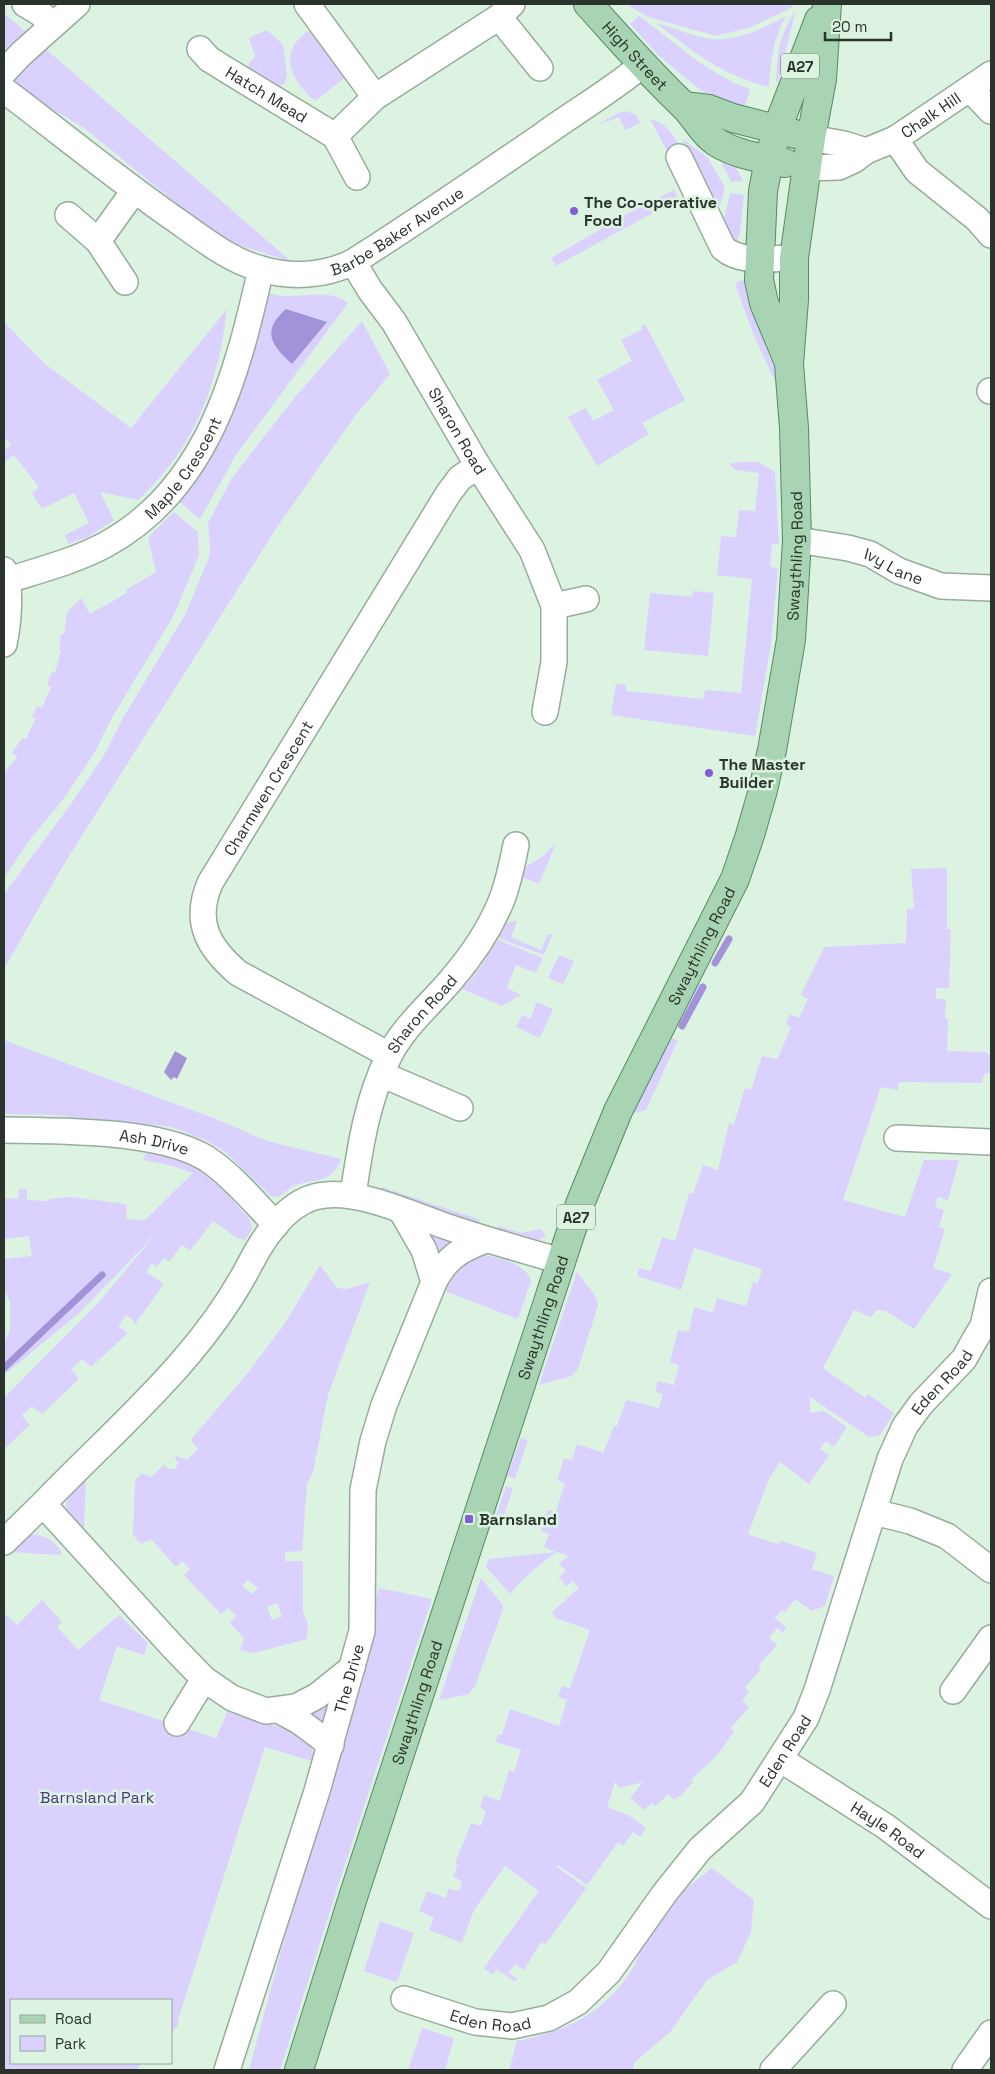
<svg xmlns="http://www.w3.org/2000/svg" width="995" height="2074" font-family="'Space Grotesk',sans-serif">
<style>
.green{fill:#dad1ff;fill-rule:evenodd}
.water{fill:#a293d9}
.lines{fill:none;stroke-linecap:round;stroke-linejoin:round}
.stream{stroke:#a293d9;stroke-width:7}
.minor-casing{stroke:#97ac9b;stroke-width:28}
.major-casing{stroke:#578964;stroke-width:30}
.minor{stroke:#fff;stroke-width:25}
.major{stroke:#a9d4b4;stroke-width:28}
.poi-dot{fill:#825dd7;stroke:#ddf3e1;stroke-width:2}
.labels{text-anchor:middle;dominant-baseline:central;stroke-width:5;stroke-linejoin:round;paint-order:stroke}
.shield{fill:#ddf3e1;stroke:#606d62;stroke-width:1}
.shield-label{font-size:15px;font-weight:bold;fill:#2a332c}
.street-label{font-size:16px;fill:#2a332c;stroke:#ddf3e1}
.poi-label{font-size:16px;font-weight:bold;fill:#2a332c;stroke:#ddf3e1;text-anchor:start}
.park-label{font-size:16px;fill:#4f3688;stroke:#ddf3e1}
</style>
<rect width="100%" height="100%" fill="#ddf3e1"/>
<g class="green">
<polygon points="630,4 792,4 791,8 751,27 716,36 648,17 629,6"/>
<polygon points="4,13 292,262 220,239 84,128 4,80"/>
<path d="M794,13H795L778,82H776C778,52 778,39 794,13Z"/>
<path d="M639,16C676,43 707,74 750,89L744,109L716,100L698,88L659,56L630,24Z"/>
<path d="M786,16C773,40 771,59 769,86H765C718,73 694,52 656,23C672,27 690,35 705,38C732,44 763,29 786,16Z"/>
<polygon points="267,30 283,45 287,74 285,83 278,88 247,74 249,63 255,56 249,38"/>
<path d="M307,31L310,32L346,77L315,101C300,88 280,64 296,42C299,38 304,35 307,31Z"/>
<polygon points="627,111 636,115 640,123 625,130 619,117 596,126 618,113"/>
<path d="M650,119C664,122 673,133 679,145L667,151Z"/>
<polygon points="683,139 708,158 725,187 718,211 686,149"/>
<polygon points="725,157 736,167 743,181 731,182 720,159"/>
<polygon points="674,190 678,199 556,266 551,258 625,215"/>
<polygon points="730,193 744,195 740,234 737,240 733,240 723,223"/>
<polygon points="747,279 758,322 769,355 775,365 782,389 779,390 755,338 736,287 737,282"/>
<path d="M266,292C272,294 279,296 285,296C307,297 329,289 348,303L236,455L200,519L177,500Z"/>
<path d="M227,309C218,385 196,446 138,500L100,492L114,520L88,537L68,544L65,535L89,523L74,493L42,509L32,493L39,487L14,455L4,462V451L11,445L4,437V322L45,364L131,428Z"/>
<polygon points="362,321 390,374 355,416 277,527 64,864 4,969 4,894 71,804 103,757 123,718 185,615 208,560 210,551 208,523 232,478 295,397"/>
<polygon points="645,324 685,400 642,423 649,434 597,466 568,417 586,408 593,421 614,410 597,380 632,361 621,340 643,329 641,326"/>
<polygon points="740,462 759,462 775,472 779,544 772,544 770,567 778,568 771,644 755,736 611,715 616,684 626,685 626,691 704,699 705,690 741,693 752,579 717,575 721,536 736,537 739,510 755,511 759,473 736,470 729,464"/>
<polygon points="174,512 198,532 199,555 174,615 113,716 95,752 64,798 28,842 4,878 4,773 17,757 12,753 22,738 26,739 36,718 32,717 37,706 42,708 51,687 47,684 52,672 55,673 61,651 59,650 61,634 64,634 67,612 81,598 90,614 127,593 126,590 156,572 148,537"/>
<polygon points="693,591 714,593 708,656 644,650 650,593 692,597"/>
<polygon points="556,843 539,884 522,877 524,868 542,857"/>
<path d="M947,868V929H951L949,988H936V999H946L945,1018L948,1019L947,1051L986,1052L991,1056V1073H987L983,1076L982,1083L901,1082L898,1083V1090L881,1087L843,1200L905,1217L924,1160H959L948,1200L938,1197L935,1207L944,1210L939,1227L945,1229L933,1268L952,1274L914,1329L886,1311L877,1310L871,1317L854,1310L823,1368L865,1398L868,1394L894,1413L880,1435L869,1437L810,1397V1413L824,1411L847,1427L834,1447L826,1441L820,1449L829,1455L809,1484L780,1462L770,1477L748,1534L777,1544L782,1541L817,1553L812,1569L834,1576L825,1606L812,1611L795,1599L785,1612L782,1610L775,1618L786,1627L783,1633L777,1628L769,1638L777,1645L758,1666L761,1669L745,1687L749,1692L742,1701L749,1707L731,1728L734,1731L719,1753L691,1780L693,1782L680,1797L678,1796L675,1800L668,1794L656,1806L652,1803L645,1810L630,1798L643,1782L620,1788L615,1782L607,1807L630,1816L646,1828L640,1837L633,1832L623,1846L618,1842L587,1885L558,1865L557,1867L586,1888L545,1945L541,1942L524,1970L515,1964L509,1973L517,1979L515,1982L497,1969L492,1975L484,1968L539,1891L505,1866L474,1910L462,1943L429,1930L434,1918L419,1911L427,1891L446,1898L449,1888L456,1891L460,1889L462,1884L460,1880L453,1877L457,1867L456,1861L471,1823L481,1826L486,1811L480,1808L484,1795L500,1801L509,1770L514,1772L521,1750L496,1742L498,1734L502,1735L510,1709L559,1726L567,1700L558,1697L562,1686L570,1688L590,1630L555,1618L552,1612L579,1588L573,1581L566,1586L559,1577L566,1571L559,1563L569,1556L557,1552C541,1563 524,1577 510,1594L486,1567L489,1559L556,1552L544,1547L549,1534L541,1531L548,1510L556,1512L565,1483L557,1480L564,1458L572,1460L577,1444L603,1453L614,1426H617L626,1400L659,1408L663,1394L655,1392L658,1381L674,1385L679,1365L670,1362L678,1330L689,1332L694,1307L713,1313L717,1298L746,1306L753,1282L758,1283L762,1269L694,1248L681,1290L637,1276L639,1268L651,1271L662,1237L675,1241L689,1193L693,1194L703,1165L718,1170L729,1123L734,1124L745,1088L751,1090L762,1056L776,1059L778,1058L791,1027L786,1024L790,1014L799,1018L808,999L801,995L824,947L906,943L907,909L914,908L911,869Z"/>
<polygon points="514,921 517,922 511,937 541,950 548,934 552,935 544,955 499,938 506,923"/>
<polygon points="498,940 543,958 536,973 516,965 507,988 521,995 502,1006 462,989 478,971"/>
<polygon points="559,955 574,961 563,984 548,978"/>
<polygon points="697,982 705,987 684,1028 675,1025"/>
<polygon points="537,1002 553,1009 540,1038 516,1027 522,1015 530,1019"/>
<polygon points="668,1037 678,1040 646,1110 634,1113"/>
<path d="M4,1040L221,1121L267,1141L341,1159C331,1184 318,1178 296,1185C286,1189 283,1198 272,1197L225,1152L207,1141L172,1127L52,1115L4,1114Z"/>
<polygon points="145,1153 173,1157 195,1166 218,1183 250,1220 252,1229 245,1240 237,1238 213,1221 190,1251 182,1245 169,1262 164,1258 157,1267 152,1263 146,1272 164,1284 135,1324 133,1323 134,1321 126,1315 118,1326 128,1333 91,1367 82,1359 71,1369 79,1379 42,1414 32,1406 22,1415 30,1425 4,1449 4,1398 100,1301 155,1235 78,1314 4,1375 4,1344 10,1329 10,1302 4,1290 4,1259 32,1256 29,1236 5,1239 4,1237 4,1198 18,1199 19,1189 27,1189 27,1200 49,1201 49,1199 70,1197 119,1203 127,1205 126,1219 145,1220 193,1173 173,1166 144,1160"/>
<polygon points="382,1187 481,1220 474,1224 382,1191"/>
<polygon points="498,1226 521,1233 541,1229 546,1236 534,1242 501,1233"/>
<polygon points="424,1230 455,1240 454,1243 438,1255"/>
<path d="M485,1255C501,1259 526,1263 531,1281L518,1319L445,1291C457,1270 463,1263 485,1255Z"/>
<path d="M320,1265L337,1288L346,1289L370,1282L328,1395L313,1472L307,1484L302,1551L285,1552V1561H302L303,1563V1611L308,1625L307,1639L254,1653L240,1650L244,1638L230,1623L236,1616L228,1608L221,1614L184,1575L190,1569L182,1561L176,1567L151,1539L141,1544L133,1535L135,1480L142,1473L151,1477L164,1465L169,1469H175L178,1463L174,1455L187,1460L198,1449L191,1440L250,1370L285,1323ZM248,1580L258,1588L252,1594L242,1586ZM277,1603L282,1616L272,1620L267,1607Z"/>
<polygon points="577,1272 596,1297 598,1305 578,1369 572,1376 539,1385"/>
<polygon points="521,1438 528,1440 515,1479 507,1476"/>
<path d="M86,1476L84,1533C79,1528 71,1521 68,1515C60,1499 77,1486 86,1476Z"/>
<polygon points="506,1486 513,1488 500,1527 493,1524"/>
<path d="M30,1534C45,1535 53,1539 61,1551V1555L10,1552L25,1536Z"/>
<polygon points="481,1578 502,1604 503,1609 475,1686 469,1694 439,1700"/>
<polygon points="379,1588 432,1599 337,1889 280,2070 249,2070"/>
<path d="M42,1600L62,1622L57,1627L78,1650L119,1615L148,1643L144,1655L117,1646L99,1700L216,1738L228,1711C247,1717 302,1731 311,1746C314,1751 313,1755 312,1761L265,1747L178,2020V2026L171,2033V2000H11V2063H142L137,2069L138,2070H4V1613L17,1625Z"/>
<polygon points="326,1704 329,1705 326,1727 311,1717 312,1710"/>
<path d="M712,1868L754,1900L751,1932L737,1962L707,1980L671,2031L634,2063L633,2070H509L517,2041C566,2031 602,2015 631,1971C638,1961 641,1947 646,1936C651,1928 658,1919 664,1911C677,1894 696,1881 712,1868Z"/>
<polygon points="380,1921 414,1933 397,1982 364,1971"/>
<polygon points="422,2028 454,2038 445,2070 408,2070"/>
</g>
<g class="water">
<path d="M286,309L327,322L292,364C271,345 261,331 286,309Z"/>
<polygon points="175,1051 187,1058 177,1079 174,1077 171,1080 164,1072"/>
</g>
<g class="lines">
<g class="stream">
<polyline points="715,963 729,939"/>
<polyline points="682,1026 703,987"/>
<polyline points="4,1368 102,1275"/>
</g>
<g class="minor-casing">
<g id="minor">
<polyline points="25,4 40,13 53,25"/>
<polyline points="307,4 375,97"/>
<polyline points="499,17 540,68"/>
<path id="s1" d="M200,49L209,59L225,69L335,136L357,177"/>
<polyline points="4,72 21,54 77,4"/>
<polyline points="970,89 991,111"/>
<path id="s2" d="M4,90C61,133 117,179 176,220C203,239 229,260 261,269C291,278 325,276 353,262C418,221 480,178 543,135C576,111 611,91 642,65"/>
<polyline points="335,136 375,97 499,17 512,4"/>
<polyline points="811,138 844,144 866,151"/>
<polyline points="895,139 917,171 977,219 991,235"/>
<path d="M679,157L723,248C741,264 772,258 794,258"/>
<path id="s3" d="M806,168L839,167L854,160L866,151L895,139L991,74"/>
<polyline points="68,215 98,241 134,191"/>
<polyline points="98,241 125,282"/>
<path id="s4" d="M353,262L370,290L394,322L478,466L532,550L554,606V662L545,712"/>
<polyline points="990,391 991,391"/>
<path id="s5" d="M797,540L848,548L870,554L899,571L941,586L991,588"/>
<path d="M4,570C12,588 8,625 4,644"/>
<path id="s6" d="M8,580C40,570 75,561 105,545C208,489 237,375 261,269"/>
<polyline points="554,606 586,599"/>
<path id="s7" d="M389,1055L238,973C209,948 193,923 210,883L448,494L460,478L478,466"/>
<polyline points="381,1074 460,1108"/>
<path id="s8" d="M4,1130C60,1131 169,1129 213,1163C236,1180 256,1204 276,1225"/>
<polyline points="897,1138 991,1142"/>
<path id="s9" d="M353,1195C360,1148 367,1099 389,1056C404,1026 430,1005 451,980C471,957 488,932 500,904C508,886 512,864 516,845"/>
<path d="M434,1282C447,1257 461,1249 486,1240"/>
<polyline points="874,1512 910,1521 947,1536 991,1570"/>
<polyline points="4,1542 43,1504"/>
<path d="M352,1668L317,1696L296,1707L266,1711L232,1698L204,1679L173,1647L43,1504C116,1428 201,1359 250,1264C265,1235 289,1198 325,1195C361,1191 411,1214 445,1226C483,1239 522,1250 561,1261"/>
<polyline points="953,1691 991,1638"/>
<polyline points="278,1710 299,1721 331,1745"/>
<polyline points="177,1723 204,1679"/>
<path id="s10" d="M780,1759L885,1826L991,1906"/>
<path id="s11" d="M404,1999L475,2022L512,2026L549,2018L578,2002L609,1972L664,1894L700,1849L752,1802L806,1718L817,1690L890,1459L905,1426L921,1404L964,1359L974,1341L983,1326L991,1291"/>
<path id="s12" d="M227,2070L317,1791L362,1631L363,1490L373,1441L384,1405L434,1282L424,1250L402,1212"/>
<polyline points="773,2070 833,2004"/>
<polyline points="965,2070 991,2033"/>
</g>
</g>
<g class="major-casing">
<g id="major">
<path id="s13" d="M588,4C619,38 649,73 683,105C695,116 701,132 716,142C737,155 761,158 785,163"/>
<polyline points="684,106 709,109 733,118 795,134"/>
<polyline points="787,358 764,303 759,280 763,191 769,160 777,129 819,20"/>
<path id="s14" d="M299,2070L354,1894L580,1204L618,1111L735,879L750,835L763,790L772,750L791,640L797,540L794,428L789,364L794,300V258L811,138L822,79L827,4"/>
</g>
</g>
<use href="#minor" class="minor"/>
<use href="#major" class="major"/>
</g>
<g class="poi-dot">
<circle cx="574" cy="211" r="5"/>
<circle cx="709" cy="773" r="5"/>
<rect x="464" y="1514" width="10" height="10" rx="2.5"/>
</g>
<g class="labels">
<g class="shield">
<rect x="781" y="53.5" width="38" height="25" rx="4"/>
<rect x="557" y="1204.5" width="38" height="25" rx="4"/>
</g>
<g class="shield-label">
<text x="800" y="66">A27</text>
<text x="576" y="1217">A27</text>
</g>
<g class="street-label">
<text stroke="none"><textPath href="#s13" startOffset="70">High Street</textPath></text>
<text stroke="none"><textPath href="#s1" startOffset="81">Hatch Mead</textPath></text>
<text stroke="none"><textPath href="#s3" startOffset="139">Chalk Hill</textPath></text>
<text stroke="none"><textPath href="#s2" startOffset="462">Barbe Baker Avenue</textPath></text>
<text stroke="none"><textPath href="#s4" startOffset="199">Sharon Road</textPath></text>
<text stroke="none"><textPath href="#s6" startOffset="215">Maple Crescent</textPath></text>
<text stroke="none"><textPath href="#s14" startOffset="1601">Swaythling Road</textPath></text>
<text stroke="none"><textPath href="#s5" startOffset="101">Ivy Lane</textPath></text>
<text stroke="none"><textPath href="#s7" startOffset="386">Charmwen Crescent</textPath></text>
<text stroke="none"><textPath href="#s14" startOffset="1196">Swaythling Road</textPath></text>
<text stroke="none"><textPath href="#s9" startOffset="198">Sharon Road</textPath></text>
<text stroke="none"><textPath href="#s8" startOffset="151">Ash Drive</textPath></text>
<text stroke="none"><textPath href="#s14" startOffset="791">Swaythling Road</textPath></text>
<text stroke="none"><textPath href="#s11" startOffset="915">Eden Road</textPath></text>
<text stroke="none"><textPath href="#s12" startOffset="410">The Drive</textPath></text>
<text stroke="none"><textPath href="#s14" startOffset="386">Swaythling Road</textPath></text>
<text stroke="none"><textPath href="#s11" startOffset="510">Eden Road</textPath></text>
<text stroke="none"><textPath href="#s10" startOffset="129">Hayle Road</textPath></text>
<text stroke="none"><textPath href="#s11" startOffset="90">Eden Road</textPath></text>
</g>
<g class="poi-label">
<text x="584" y="202">The Co-operative<tspan x="584" dy="18">Food</tspan></text>
<text x="719" y="764">The Master<tspan x="719" dy="18">Builder</tspan></text>
<text x="479" y="1519">Barnsland</text>
</g>
<g class="park-label">
<text x="97" y="1797">Barnsland Park</text>
</g>
</g>
<rect width="995" height="2074" fill="none" stroke="#2a332c" stroke-width="10"/>
<rect x="10" y="1999" width="162" height="65" fill="#ddf3e1" stroke="#95a699"/>
<rect x="20" y="2015" width="25" height="8" fill="#a9d4b4" stroke="#95a699"/>
<text x="55" y="2024" font-size="15" fill="#2a332c">Road</text>
<rect x="20" y="2036" width="25" height="15" fill="#dad1ff" stroke="#95a699"/>
<text x="55" y="2049" font-size="15" fill="#2a332c">Park</text>
<path d="M825 32v8h66v-8" fill="none" stroke="#2a332c" stroke-width="2.5"/>
<text x="832" y="32" font-size="15" fill="#2a332c" stroke="#ddf3e1" stroke-width="4" paint-order="stroke">20 m</text>
</svg>
